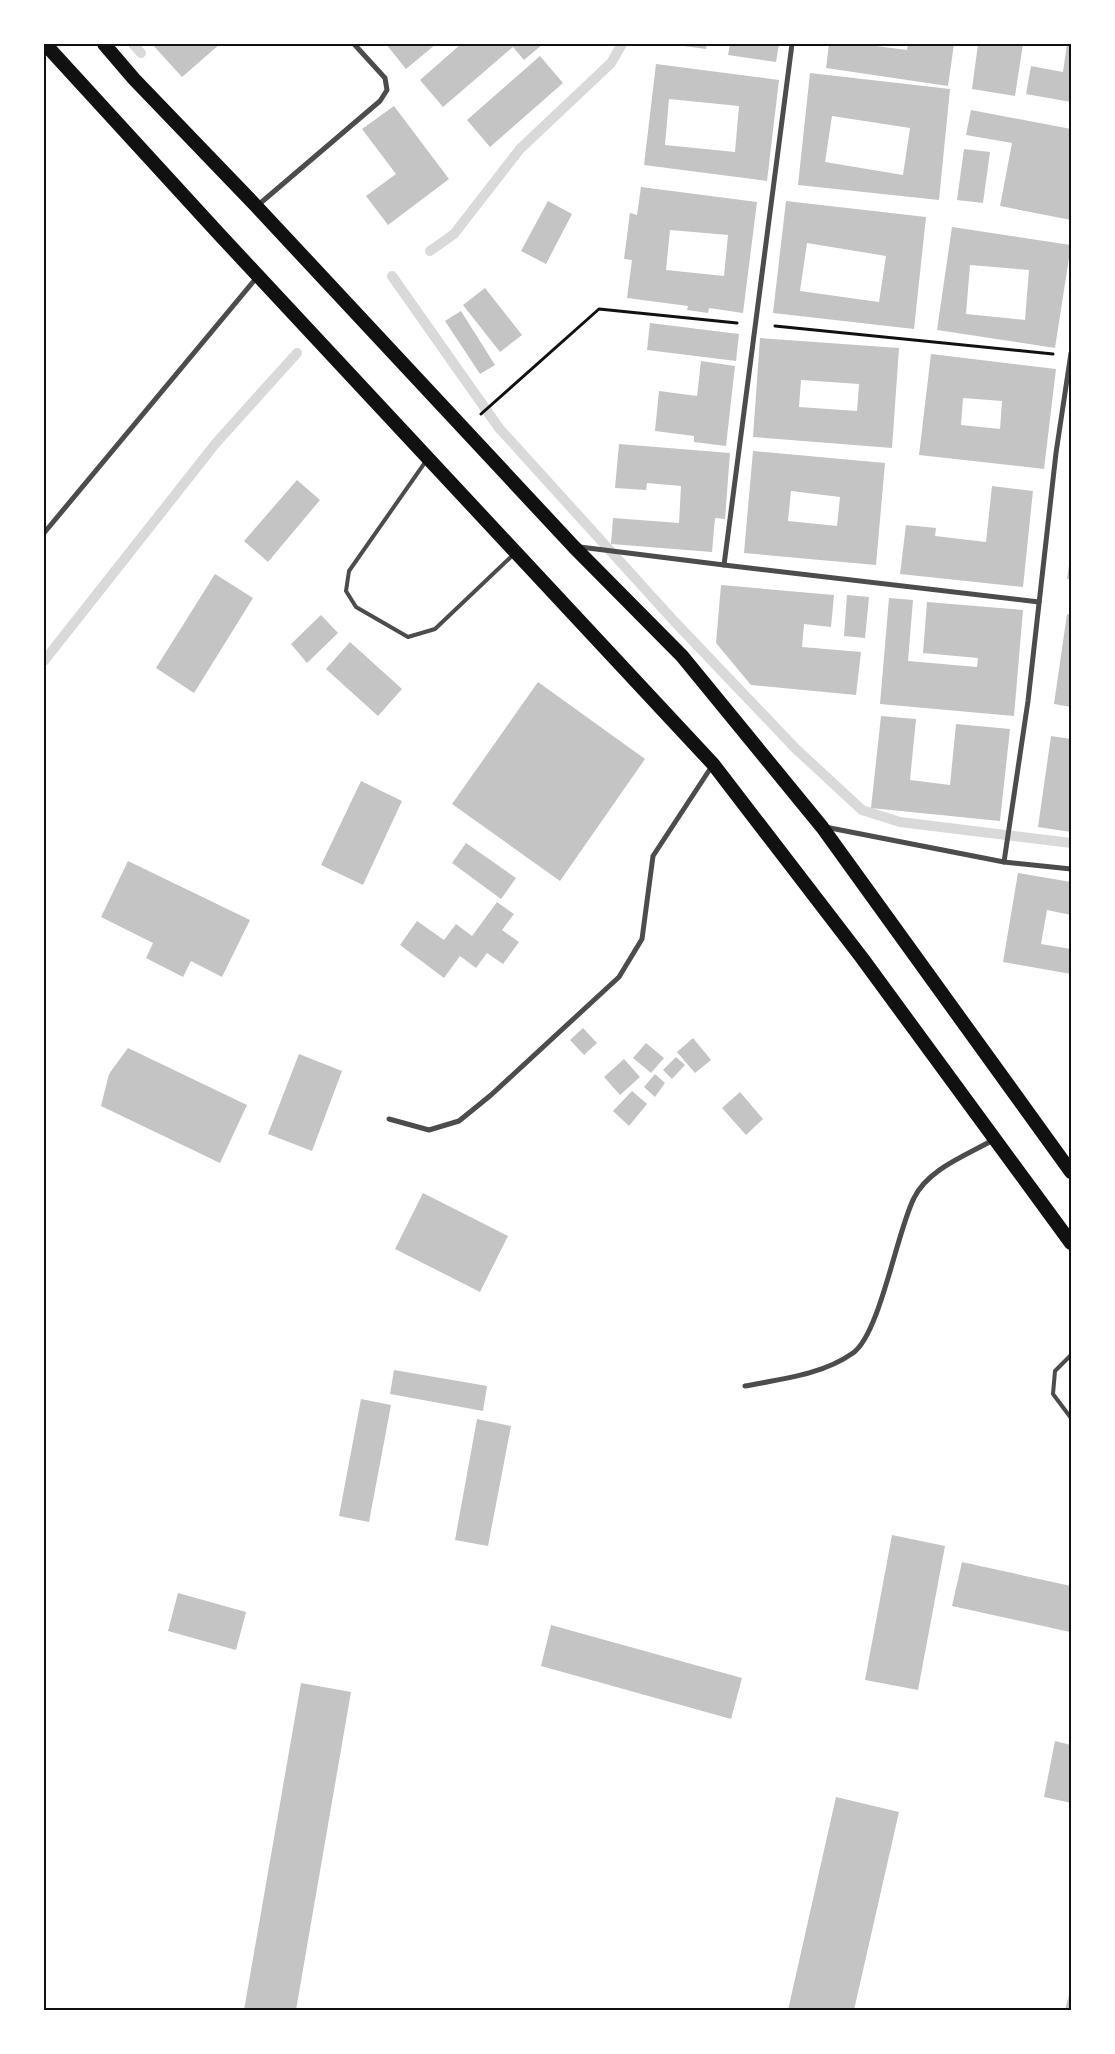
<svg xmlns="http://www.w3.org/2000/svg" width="1115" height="2054" font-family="Lora,serif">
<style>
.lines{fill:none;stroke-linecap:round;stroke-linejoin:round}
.stream{stroke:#d9d9d9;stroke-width:10}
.building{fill:#c4c4c4;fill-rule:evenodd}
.path{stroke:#111;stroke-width:3}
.service{stroke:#4c4c4c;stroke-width:4}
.minor{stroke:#4c4c4c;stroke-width:5}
.trunk{stroke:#111;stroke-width:14}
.neatline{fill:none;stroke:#111;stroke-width:2}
</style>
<rect width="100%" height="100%" fill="#fff"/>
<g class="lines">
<g class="stream">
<polyline points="133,44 141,53"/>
<polyline points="430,251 454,234 520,149 611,63 622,44"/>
<polyline points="392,276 499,428 674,621 796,749 862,810 900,822 1071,843"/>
<polyline points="44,661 216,443 297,353"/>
</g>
</g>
<g class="building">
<polygon points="152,44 220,44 182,77"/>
<polygon points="386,44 436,44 406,69"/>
<polygon points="461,44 543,44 524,60 513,47 443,107 420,80"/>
<polygon points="669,44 707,44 706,49"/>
<polygon points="730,44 779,44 776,62 728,55"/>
<polygon points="829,44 861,44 907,50 908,44 954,44 948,86 826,68"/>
<polygon points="978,44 1023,44 1015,96 972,89"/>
<polygon points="1067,44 1071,44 1071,102 1026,94 1031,66 1063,72"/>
<polygon points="540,56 563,83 490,147 467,120"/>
<path d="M656,64L779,80L767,181L644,165ZM669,99L739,106L735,152L665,145Z"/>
<path d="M810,73L950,89L939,200L798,185ZM832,116L910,128L903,175L825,162Z"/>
<polygon points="394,106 449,179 388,225 366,196 396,174 362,129"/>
<polygon points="971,110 1071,129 1071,220 1000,206 1012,143 966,135"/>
<polygon points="964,149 990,152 983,203 957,200"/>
<path d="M641,187L757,202L743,313L709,308L708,313L687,310L688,306L627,298L632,260L624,259L630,213L637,215ZM670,230L728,235L724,276L666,270Z"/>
<polygon points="548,201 572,214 546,264 521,251"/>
<path d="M786,201L926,217L914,329L773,313ZM807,243L886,256L879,302L800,291Z"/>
<path d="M952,227L1071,245L1055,348L937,330ZM970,265L1029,270L1025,320L966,314Z"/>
<polygon points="485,288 522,335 500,352 463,305"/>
<polygon points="461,311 495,365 480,374 445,321"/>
<polygon points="650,323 739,334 736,361 647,350"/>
<path d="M760,338L899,348L892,448L753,437ZM801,380L859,384L857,411L799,407Z"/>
<path d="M931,354L1056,369L1044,469L919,455ZM963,398L1002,401L1000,429L961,425Z"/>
<polygon points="701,361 735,366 726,446 694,442 694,436 655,431 659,391 697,396"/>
<polygon points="619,444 730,453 725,519 715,518 712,552 611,544 613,518 679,523 681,486 647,483 646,490 615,488"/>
<path d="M753,451L885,463L876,565L744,553ZM791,491L840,497L837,526L788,521Z"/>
<polygon points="297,480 320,500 268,562 244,541"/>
<polygon points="992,486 1033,491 1023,587 900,574 906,525 936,528 935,536 986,542"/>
<polygon points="1070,559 1071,559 1071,579 1067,579"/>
<polygon points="215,574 253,598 194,693 156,668"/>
<polygon points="721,585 834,595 831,627 804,624 802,647 861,652 856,695 751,685 716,643"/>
<polygon points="847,595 869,597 865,638 844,636"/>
<polygon points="889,598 913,600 908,661 977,667 978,658 923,653 927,602 1023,610 1014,716 880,704"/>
<polygon points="1067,614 1071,615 1071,707 1054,704"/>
<polygon points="321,615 338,633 307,663 291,644"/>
<polygon points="350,642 402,689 378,716 326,669"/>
<polygon points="538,682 645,759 560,881 452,804"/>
<polygon points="881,716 916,719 910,780 950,785 956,724 1010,729 1000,821 871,808"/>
<polygon points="1051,736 1071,739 1071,832 1038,827"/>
<polygon points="361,781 402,801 363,885 321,865"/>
<polygon points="466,843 516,878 501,899 452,863"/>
<polygon points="128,861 250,920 222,977 191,961 183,977 146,958 153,943 101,917"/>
<polygon points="1018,873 1071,882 1071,915 1047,910 1041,944 1071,949 1071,974 1003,962"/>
<polygon points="497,902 514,914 502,930 519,942 503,964 487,953 476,968 460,956 444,978 400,945 417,921 444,940 456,924 472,936"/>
<polygon points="583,1028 597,1043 584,1055 570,1040"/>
<polygon points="693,1038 711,1060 695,1073 677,1052"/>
<polygon points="646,1043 664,1058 651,1073 633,1058"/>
<polygon points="128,1048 247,1105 220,1163 101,1106 109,1074"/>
<polygon points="299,1054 342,1071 312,1151 268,1134"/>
<polygon points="676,1057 685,1065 672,1079 663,1070"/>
<polygon points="624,1059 640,1077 620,1095 604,1077"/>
<polygon points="655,1074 665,1083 655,1097 644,1087"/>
<polygon points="632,1091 647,1104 629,1126 613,1111"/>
<polygon points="740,1092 763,1119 746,1135 722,1108"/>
<polygon points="423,1193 508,1236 480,1292 395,1249"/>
<polygon points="394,1370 487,1386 483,1411 390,1394"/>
<polygon points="361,1399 391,1405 369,1522 339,1516"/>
<polygon points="477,1419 511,1426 488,1546 455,1540"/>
<polygon points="892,1535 945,1546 918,1690 865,1680"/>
<polygon points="962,1562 1071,1586 1070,1632 952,1606"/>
<polygon points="178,1593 246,1612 236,1650 168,1631"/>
<polygon points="551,1625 742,1678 731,1719 541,1666"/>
<polygon points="301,1683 351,1692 296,2010 244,2010"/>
<polygon points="1055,1741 1071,1745 1071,1803 1044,1797"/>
<polygon points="836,1797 899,1812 854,2010 788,2010"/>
<polygon points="1071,1988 1071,2010 1065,2010"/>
</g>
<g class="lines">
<g class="path">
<polyline points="775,326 1053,354"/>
<polyline points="481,414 599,309 737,323"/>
</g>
<g class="service">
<polyline points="426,461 349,571 346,591 356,607 408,637 435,629 514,554"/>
<polyline points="1071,1355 1055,1371 1053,1394 1071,1418"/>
</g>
<g class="minor">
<polyline points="257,206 380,101 387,90 385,78 354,44"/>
<polyline points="44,533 258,276"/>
<polyline points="580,547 724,565 792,44"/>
<polyline points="724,565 1039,602"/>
<polyline points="825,827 1004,862 1071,869"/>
<polyline points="1004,862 1028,701 1056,453 1071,353"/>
<polyline points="389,1119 429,1130 459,1121 491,1095 619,977 642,939 653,856 712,766"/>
<path d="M745,1386C781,1379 822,1375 853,1353C880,1334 897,1231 914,1198C928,1169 967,1155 993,1140"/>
</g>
<g class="trunk">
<polyline points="45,44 219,234 713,764 862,958 1071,1243"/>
<polyline points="104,44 134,79 257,207 574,547 682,656 822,827 1071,1172"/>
</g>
</g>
<rect width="1115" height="2054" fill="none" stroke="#ffffff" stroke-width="90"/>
<rect x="45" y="45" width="1025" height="1964" class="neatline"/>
</svg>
